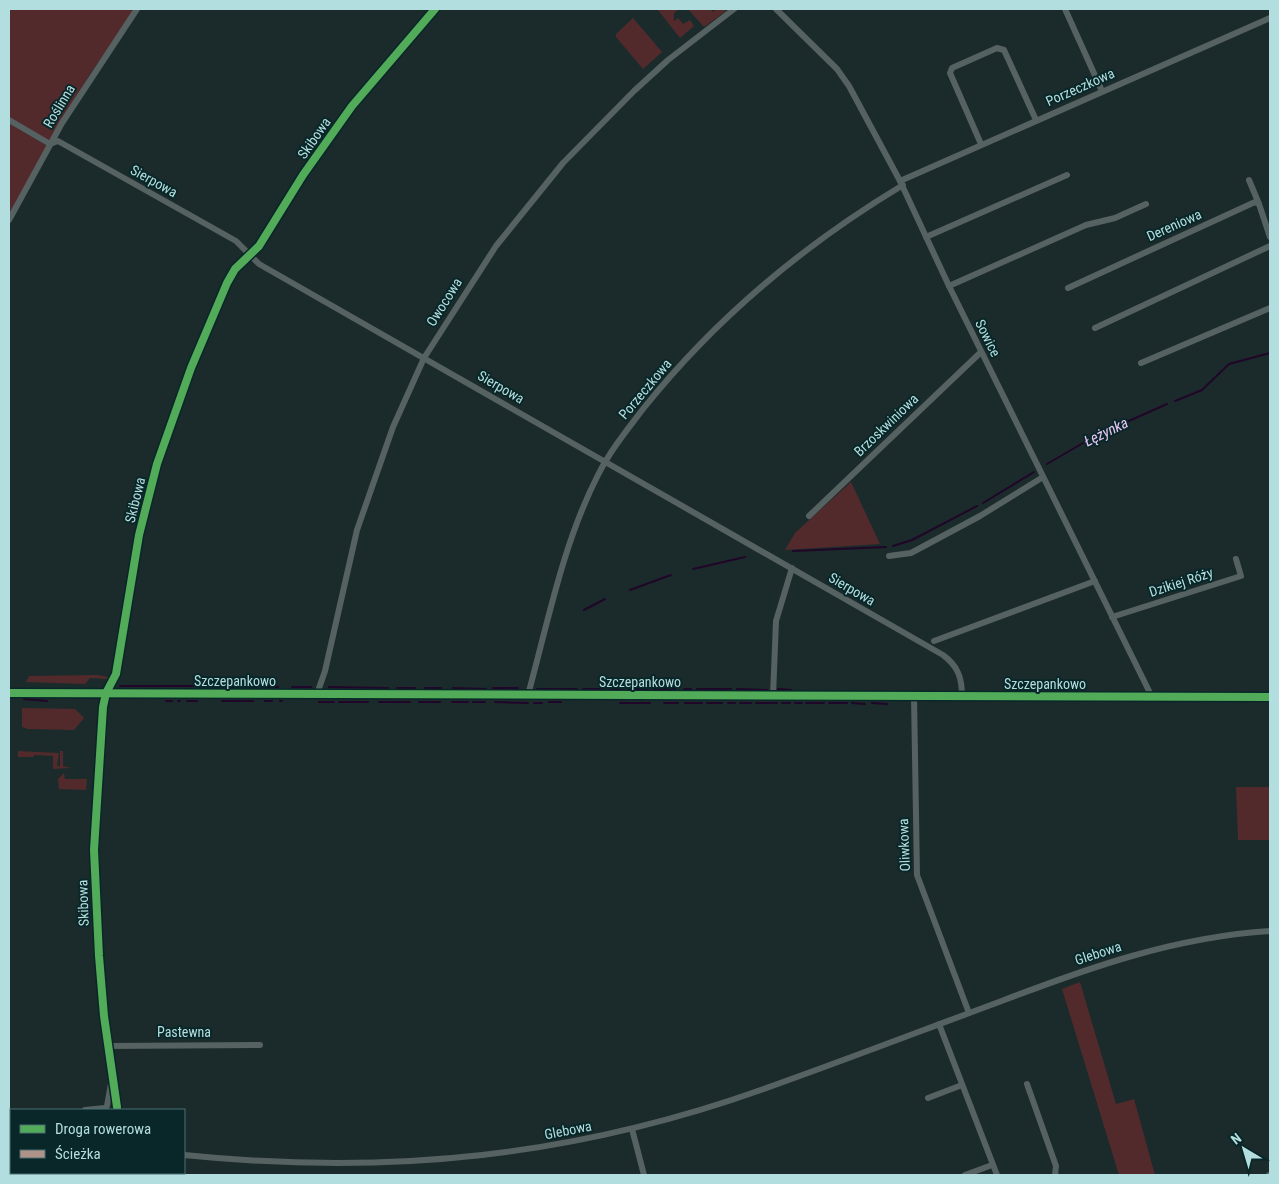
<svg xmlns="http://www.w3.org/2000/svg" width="1279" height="1184" font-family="'Roboto Condensed',sans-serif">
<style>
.green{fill:#522a2c}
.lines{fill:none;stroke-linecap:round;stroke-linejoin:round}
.stream{stroke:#200628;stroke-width:2}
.street{stroke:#566262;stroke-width:6}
.secondary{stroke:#556465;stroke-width:9}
.quiet{stroke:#af9288;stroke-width:6;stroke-dasharray:12 6;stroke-linecap:butt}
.cycleway-casing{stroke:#092729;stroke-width:11}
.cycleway{stroke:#51ab58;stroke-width:8}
.labels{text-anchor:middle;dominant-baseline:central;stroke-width:4;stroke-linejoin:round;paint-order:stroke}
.street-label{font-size:14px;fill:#b3dedf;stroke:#092729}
.water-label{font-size:15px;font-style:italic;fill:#ecc6f7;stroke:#092729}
</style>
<rect width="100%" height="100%" fill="#1b2b2b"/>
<g class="green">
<polygon points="9,9 135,9 90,74 49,143 9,117"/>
<polygon points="661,9 679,9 674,13 674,21 678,18 683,24 690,20 694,26 680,38 658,10"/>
<polygon points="688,9 710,9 713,12 717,9 724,9 726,11 704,27"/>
<polygon points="633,18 662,52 643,69 616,37 616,34"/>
<polygon points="9,123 47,146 9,215"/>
<polygon points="851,482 880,544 785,550 795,533"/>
<polygon points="97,675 108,677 107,679 90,678 85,684 26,682 29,676"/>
<polygon points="22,708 75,709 84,718 74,730 28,729 22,727"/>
<polygon points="18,751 59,753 57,766 60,766 60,751 63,751 63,766 71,768 53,769 53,756 34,755 33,757 18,757"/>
<polygon points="64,773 65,779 87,779 86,790 59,789 58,779"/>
<polygon points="1236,787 1270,787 1270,840 1238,840"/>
<polygon points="1080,982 1116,1104 1134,1099 1155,1175 1119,1175 1062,989"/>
</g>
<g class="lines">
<g class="stream">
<polyline points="1175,401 1202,390 1229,364 1270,353"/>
<polyline points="1047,464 1095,436 1167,404"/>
<polyline points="983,503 1034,472"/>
<polyline points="893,546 912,540 977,506"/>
<polyline points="793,551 886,547"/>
<polyline points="693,569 745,557"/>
<polyline points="630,590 671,575"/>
<polyline points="584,610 605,599"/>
<polyline points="120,686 225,686"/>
<polyline points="230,687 240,686"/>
<polyline points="249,687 256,687"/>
<polyline points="266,687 278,687"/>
<polyline points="292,687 311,687"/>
<polyline points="329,687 388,688"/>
<polyline points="397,688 415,688"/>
<polyline points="425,688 441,688"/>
<polyline points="453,688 486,689"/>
<polyline points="493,688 518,688"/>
<polyline points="537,689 577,689"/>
<polyline points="583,689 604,689"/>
<polyline points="610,689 622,689"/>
<polyline points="628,689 648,689"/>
<polyline points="653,689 675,689"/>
<polyline points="684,689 691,689"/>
<polyline points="697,689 731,689"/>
<polyline points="737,689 767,690"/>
<polyline points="778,689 791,690"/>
<polyline points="24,699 47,701"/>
<polyline points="166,701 172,701"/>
<polyline points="178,701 180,701"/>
<polyline points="187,701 197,701"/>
<polyline points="222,701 253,701"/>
<polyline points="265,701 272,701"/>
<polyline points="280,701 282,701"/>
<polyline points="319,702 334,702"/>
<polyline points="339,702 368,702"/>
<polyline points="379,702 410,702"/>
<polyline points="419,702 440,702"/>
<polyline points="452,702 468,702"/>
<polyline points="473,702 485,702"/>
<polyline points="495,702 528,703"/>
<polyline points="549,702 561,702"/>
<polyline points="534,703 542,703"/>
<polyline points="620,703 650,703"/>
<polyline points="664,703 678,703"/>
<polyline points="685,703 702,703"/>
<polyline points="707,703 722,703"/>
<polyline points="728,703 735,703"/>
<polyline points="740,703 751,703"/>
<polyline points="756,703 777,703"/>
<polyline points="782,703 790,703"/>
<polyline points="795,703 802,703"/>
<polyline points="806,703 824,703"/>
<polyline points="829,703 847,703"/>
<polyline points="852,703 865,704"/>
<polyline points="872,703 887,704"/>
</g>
<g class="street">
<polyline points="776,9 837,69 849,86 900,181 949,286 1152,697"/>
<polyline points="1065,9 1102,91"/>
<path d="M9,120L50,144L58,141L236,241L259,264L943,655C958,666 962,678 962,696"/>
<polyline points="981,144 950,73 952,68 997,48 1004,50 1036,120"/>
<polyline points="1249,180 1259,204"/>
<polyline points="900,181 1270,18"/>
<polyline points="9,220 62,123 137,9"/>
<polyline points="926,237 1067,175"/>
<polyline points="949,286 1086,225 1115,218 1146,204"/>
<polyline points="1068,288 1255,202 1259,204 1270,237"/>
<polyline points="1095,328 1270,246"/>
<polyline points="1141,363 1270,308"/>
<polyline points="809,516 981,352"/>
<polyline points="889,556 911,553 980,516 1043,477"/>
<polyline points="1112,617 1241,576 1236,559"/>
<polyline points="934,641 1095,581"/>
<polyline points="317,694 325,671 357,530 393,427 424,358 496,246 563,163 634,91 668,60 734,9"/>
<path d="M528,695C548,622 563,543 598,475C610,451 627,430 643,409C714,320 805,244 903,185"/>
<polyline points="773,696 776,621 792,568"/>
<polyline points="914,696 917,875 969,1013"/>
<polyline points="939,1024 997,1175"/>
<polyline points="108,1046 260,1045"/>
<polyline points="1027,1084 1056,1166 1055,1175"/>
<polyline points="928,1098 962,1085"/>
<polyline points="107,1106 112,1078"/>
<polyline points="117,1107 104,1016 99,956 94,850 103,707 106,693 116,674 139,535 157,464 191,368 227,283 235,269 259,246 303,175 352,106 435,9"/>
<polyline points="85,1110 105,1108"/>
<polyline points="9,1124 11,1123"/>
<polyline points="632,1129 644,1175"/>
<path d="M184,1155C390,1176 577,1157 772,1086C848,1059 923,1030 999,1002C1088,968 1174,937 1270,931"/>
<polyline points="115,1173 116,1175"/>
<polyline points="965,1175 992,1165"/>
<polyline points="1269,1175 1270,1175"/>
</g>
<polyline class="secondary" points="9,693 1270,697"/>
<polyline class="quiet" points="115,1173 116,1175"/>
<g class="cycleway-casing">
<g id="cycleway">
<polyline points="9,693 1270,697"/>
<polyline points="117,1107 104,1016 99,956 94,850 103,707 106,693 116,674 139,535 157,464 191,368 227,283 235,269 259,246 303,175 352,106 435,9"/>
</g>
</g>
<use href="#cycleway" class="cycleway"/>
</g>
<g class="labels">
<g class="street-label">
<text transform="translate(1080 87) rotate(-24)">Porzeczkowa</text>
<text transform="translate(59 106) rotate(-59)">Roślinna</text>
<text transform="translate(314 138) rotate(-55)">Skibowa</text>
<text transform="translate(154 181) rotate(29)">Sierpowa</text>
<text transform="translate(1174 225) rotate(-24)">Dereniowa</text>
<text transform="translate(444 302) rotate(-58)">Owocowa</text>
<text transform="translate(988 338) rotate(64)">Sowice</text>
<text transform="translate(501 387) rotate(30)">Sierpowa</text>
<text transform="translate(645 389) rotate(-50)">Porzeczkowa</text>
<text transform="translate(886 425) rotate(-44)">Brzoskwiniowa</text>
<text transform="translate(135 500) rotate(-76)">Skibowa</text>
<text transform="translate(1181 582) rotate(-18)">Dzikiej Róży</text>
<text transform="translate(852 589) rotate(30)">Sierpowa</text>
<text x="235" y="681">Szczepankowo</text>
<text x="640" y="682">Szczepankowo</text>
<text x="1045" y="684">Szczepankowo</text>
<text transform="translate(904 845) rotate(-92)">Oliwkowa</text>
<text transform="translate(83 903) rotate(-92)">Skibowa</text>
<text transform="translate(1098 953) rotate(-18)">Glebowa</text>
<text x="184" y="1032">Pastewna</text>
<text transform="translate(568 1130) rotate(-11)">Glebowa</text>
</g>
<g class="water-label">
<text transform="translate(1106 432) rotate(-26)">Łężynka</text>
</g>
</g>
<rect width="1279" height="1184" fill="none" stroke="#b3dedf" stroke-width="20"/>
<rect x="10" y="1109" width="175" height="65" fill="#092729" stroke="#4d7072"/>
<rect x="20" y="1125" width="25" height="8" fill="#51ab58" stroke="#4d7072"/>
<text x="55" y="1134" font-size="15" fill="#b3dedf">Droga rowerowa</text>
<rect x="20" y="1150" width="25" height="8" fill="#af9288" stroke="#4d7072"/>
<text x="55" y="1159" font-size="15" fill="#b3dedf">Ścieżka</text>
<g transform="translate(1244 1149) rotate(322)" stroke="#092729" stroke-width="4" paint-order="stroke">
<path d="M0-4L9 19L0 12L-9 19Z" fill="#b3dedf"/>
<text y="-8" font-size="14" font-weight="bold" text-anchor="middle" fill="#b3dedf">N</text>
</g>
</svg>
